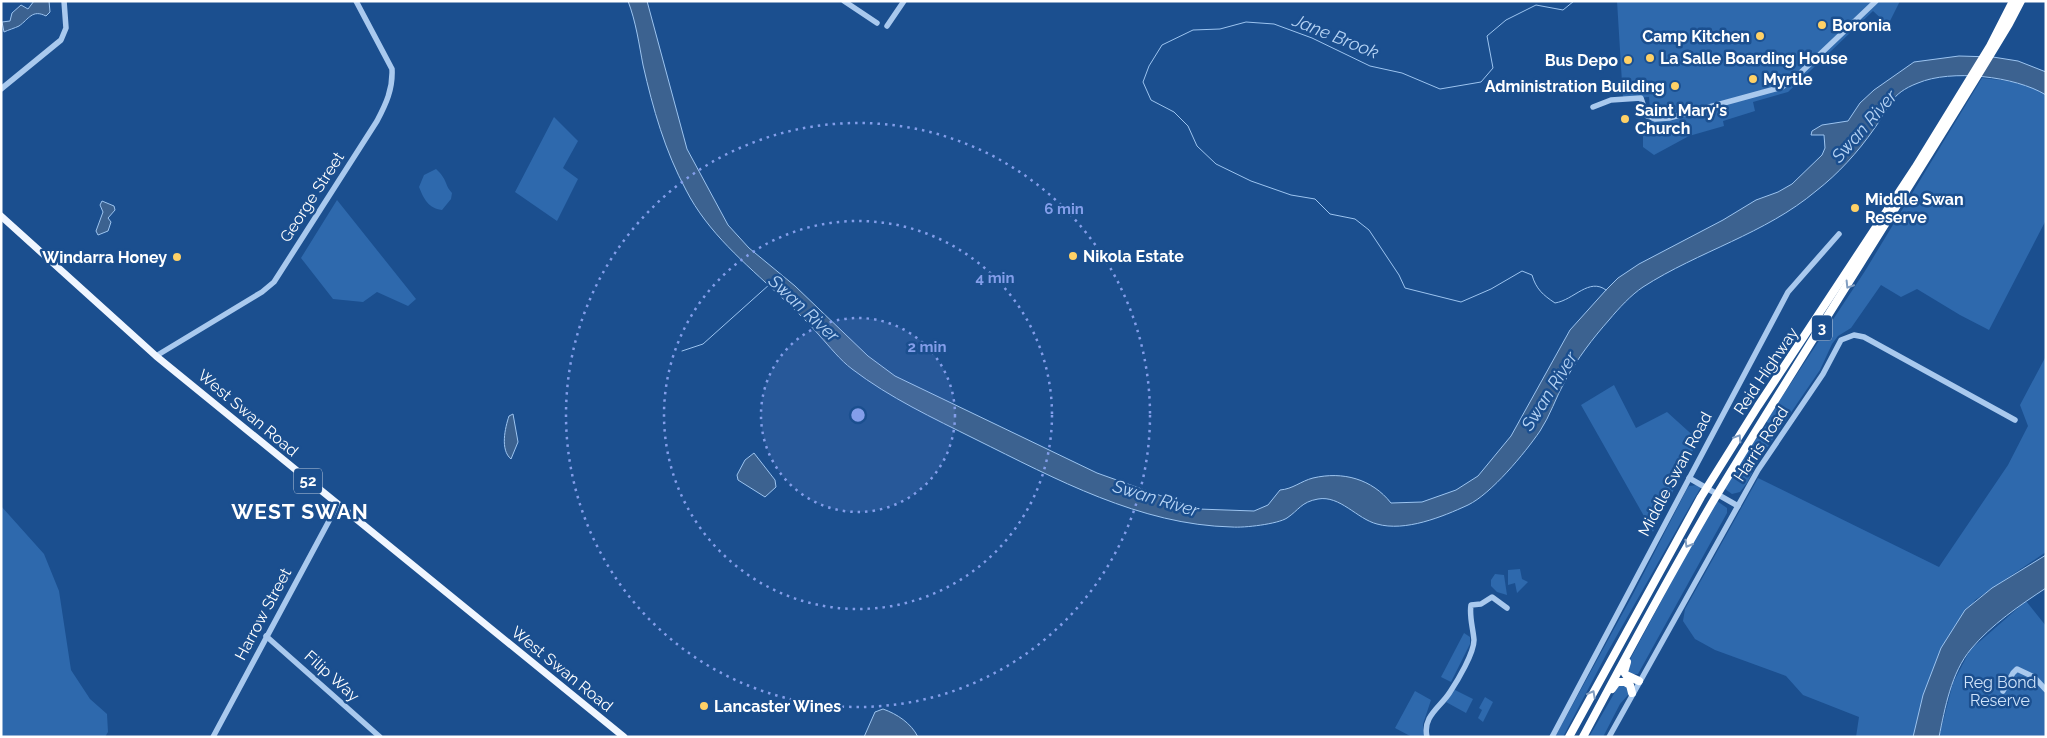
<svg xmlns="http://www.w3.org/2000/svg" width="2047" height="738" font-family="Raleway,sans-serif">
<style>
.green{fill:#2e69ad}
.water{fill:#3c6290;stroke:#9cc4f0}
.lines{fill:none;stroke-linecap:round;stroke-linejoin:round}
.stream{stroke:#9cc4f0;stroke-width:1}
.minor{stroke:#a9c9ee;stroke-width:5.5}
.major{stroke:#f0f6ff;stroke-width:7}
.highway{stroke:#fff;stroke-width:8}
.oneway{stroke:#829ec1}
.ring{fill:none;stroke:#839eea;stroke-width:2.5;stroke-dasharray:2.5 5}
.poi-dot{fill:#ffd166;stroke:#1b4f8f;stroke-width:2}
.labels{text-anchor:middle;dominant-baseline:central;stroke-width:5;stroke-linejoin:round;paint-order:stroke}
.shield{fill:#1b4f8f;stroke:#bbcadd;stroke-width:1}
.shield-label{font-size:15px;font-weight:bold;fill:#fff}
.poi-label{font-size:16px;font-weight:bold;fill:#fff;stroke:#1b4f8f;text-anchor:start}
.street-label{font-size:16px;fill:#fff;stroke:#1b4f8f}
.park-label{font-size:16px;fill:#cfe3fa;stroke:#1b4f8f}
.water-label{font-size:18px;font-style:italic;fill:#b5d3f5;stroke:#1b4f8f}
.district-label{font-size:21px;font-weight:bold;letter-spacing:1px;fill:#fff;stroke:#1b4f8f}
.centre{fill:#839eea;stroke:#1b4f8f;stroke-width:2.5}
.ring-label{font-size:15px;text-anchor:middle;font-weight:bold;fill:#839eea;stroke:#1b4f8f;stroke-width:5;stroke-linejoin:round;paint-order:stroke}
</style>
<rect width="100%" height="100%" fill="#1b4f8f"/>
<g class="green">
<polygon points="1617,1 1900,1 1888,25 1873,11 1788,92 1753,102 1755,111 1723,121 1724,126 1689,136 1654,155 1643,147 1643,128 1651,122 1649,97 1623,99"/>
<path d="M1982,78C2005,80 2026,83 2046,94V220L1989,330L1960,315L1917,289L1901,297L1881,285L1851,328L1838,336L1832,344L1820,370L1760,458L1747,483L1740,492L1732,494L1725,489L1746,452L1768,423L1766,421L1865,271Z"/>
<polygon points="554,117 578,141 563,168 578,179 557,221 515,192"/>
<path d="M436,169C448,180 444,184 452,193L451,199L442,210C428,208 424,199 419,187L424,175Z"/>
<polygon points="337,200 416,299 408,306 377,292 363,302 333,299 301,258"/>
<polygon points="2046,356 2046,552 1975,600 1941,649 1914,737 1856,737 1859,717 1803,695 1786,676 1715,650 1695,639 1683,621 1685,609 1758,478 1939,567 2008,465 2028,426 2020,405"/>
<polygon points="1614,385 1636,428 1667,412 1698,440 1653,532 1581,405"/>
<polygon points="1697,485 1701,487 1694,499 1607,653 1563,737 1555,737 1632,596 1687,489 1689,486"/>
<polygon points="1717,501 1727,508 1727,513 1638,674 1629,674 1627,665 1672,581 1675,572"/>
<polygon points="1,506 44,554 59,591 71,670 90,699 107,714 108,732 105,737 1,737"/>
<polygon points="1520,569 1522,579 1528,582 1517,593 1515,583 1508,585 1508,570"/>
<polygon points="1495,574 1504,575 1507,595 1497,592 1491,586 1491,580"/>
<polygon points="2026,601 2046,626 2046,737 1939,737 1953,683 1970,650"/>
<polygon points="1464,633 1470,637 1470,644 1451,682 1441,677"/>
<polygon points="1619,685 1623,685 1628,688 1628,695 1620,704 1603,737 1589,737"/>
<polygon points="1453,689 1473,699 1466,713 1446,702"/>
<polygon points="1415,691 1431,700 1423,724 1424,737 1412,737 1395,728"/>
<polygon points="1485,697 1493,702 1483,722 1478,718 1482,710 1479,708"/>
</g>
<g class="water">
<path d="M34,1H49L50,12L46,16C32,9 29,19 19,26C15,28 8,30 4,32L2,22L10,21L12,13L21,5L28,9Z"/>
<path d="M628,1H647L687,149L728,225L749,248L795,286L868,356L895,376L1097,473L1198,509L1254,511L1268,505L1280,490C1293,489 1301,481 1313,478C1343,471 1372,479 1391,503L1422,502L1456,490L1478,476L1511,436L1570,330L1606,290L1618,278L1639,264L1723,220L1756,200L1778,192L1792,184L1822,155L1825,148L1824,135H1811L1812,131L1822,125L1848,121L1860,103L1874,90L1914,62L1959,56L1993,57L2018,61L2046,72V95C2015,76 1951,69 1918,83C1889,94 1890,107 1874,129C1858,152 1838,174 1816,191C1765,234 1699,251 1643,287C1631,295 1619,308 1609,320C1593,338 1577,359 1565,381C1556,397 1550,416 1540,431C1525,453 1491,494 1468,505C1442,517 1405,532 1377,524C1357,519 1340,495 1318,499C1301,502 1299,510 1287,518C1278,524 1244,528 1232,527C1140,525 1056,479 975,439C933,418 890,398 852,369C840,360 830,347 819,335C807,321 793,308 779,295C745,263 708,233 686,190C665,151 653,109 643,65C639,44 636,22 628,1Z"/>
<polygon points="102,201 114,206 115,210 108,218 111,222 108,231 98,235 96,231 103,212 100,205"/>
<path d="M513,414L518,442L511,459C500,450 505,428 509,416Z"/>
<polygon points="754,453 775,480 776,487 765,497 738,480 737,475 745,460"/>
<path d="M2046,555V588C2020,605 1991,625 1971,649C1951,673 1945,708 1939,737H1913L1923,695L1941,648L1965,610L1992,588Z"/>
<path d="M883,709C897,714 911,723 918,737H864L875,712Z"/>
</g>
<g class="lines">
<g class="stream">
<path d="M1574,1L1563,10L1536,5L1506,20L1487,36L1493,68L1481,82L1440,89L1402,73L1370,66L1312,38L1274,24L1246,22L1220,29L1193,30L1162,45L1149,66L1143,82L1151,100L1174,112L1188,126L1197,146L1216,164L1251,181L1291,195L1315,199L1330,214L1355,219L1369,230L1399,275L1405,288L1461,302L1491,289L1522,271L1532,275C1536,289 1543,295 1555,303C1574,300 1589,277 1606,290"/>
<polyline points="682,351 703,344 770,284"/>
</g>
<g class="minor">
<polyline points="844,1 877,23"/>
<polyline points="887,26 904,1"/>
<polyline points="1,89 61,40 66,28 64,1"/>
<polyline points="1593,107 1611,100 1641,98 1647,116 1655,119 1669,118 1782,87 1795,78 1876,1"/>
<path d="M156,356L262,292L274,282L377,121C386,104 393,89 392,69L356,1"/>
<polyline points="1689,478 1738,506"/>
<polyline points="266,636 380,737"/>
<polyline points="2003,691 2013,673 2017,669 2034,677 2046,690"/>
<polyline points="213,737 337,506"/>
<path d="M1427,737C1422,716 1441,707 1450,692C1458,680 1474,653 1474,640C1473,628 1469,616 1471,605L1481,604L1492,597L1507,608"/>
<polyline points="1552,737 1788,292 1839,234"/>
<polyline points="1609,737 1758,470 1823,374 1841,340 1854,335 1864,337 2015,420"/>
</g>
<polyline class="major" points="1,216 156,356 624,737"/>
<g class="highway">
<polyline points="1627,662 1624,672 1626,675 1639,681"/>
<polyline points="1612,689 1617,682 1625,682 1630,685 1632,693"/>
<polyline points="1569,737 1701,497 1758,406 1915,168 1990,46 2013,1"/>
<path d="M1583,737C1625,658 1667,580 1712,503C1809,342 1912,185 2009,24L2021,1"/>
</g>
</g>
<defs><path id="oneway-chevron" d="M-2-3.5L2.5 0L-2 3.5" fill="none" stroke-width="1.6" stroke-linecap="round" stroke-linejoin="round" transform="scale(1.25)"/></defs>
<g class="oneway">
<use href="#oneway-chevron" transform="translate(1849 285) rotate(122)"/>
<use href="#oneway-chevron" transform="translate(1738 438) rotate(-58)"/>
<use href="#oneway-chevron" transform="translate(1688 544) rotate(120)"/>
<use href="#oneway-chevron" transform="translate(1592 694) rotate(-62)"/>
</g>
<circle cx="858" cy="415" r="97" fill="#839eea" fill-opacity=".12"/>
<g class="ring">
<circle cx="858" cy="415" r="97"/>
<circle cx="858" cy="415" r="194"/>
<circle cx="858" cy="415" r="292"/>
</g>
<g class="poi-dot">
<circle cx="1822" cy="25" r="5"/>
<circle cx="1760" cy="36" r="5"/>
<circle cx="1650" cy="58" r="5"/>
<circle cx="1628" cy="60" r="5"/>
<circle cx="1753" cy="79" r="5"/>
<circle cx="1675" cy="86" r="5"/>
<circle cx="1625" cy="119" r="5"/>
<circle cx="1855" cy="208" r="5"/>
<circle cx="1073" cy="256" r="5"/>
<circle cx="177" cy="257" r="5"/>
<circle cx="704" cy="706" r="5"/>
</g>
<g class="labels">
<g class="shield">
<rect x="1812" y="315.5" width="20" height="25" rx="4"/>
<rect x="294" y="468.5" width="28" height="25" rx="4"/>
</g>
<g class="shield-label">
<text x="1822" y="328">3</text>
<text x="308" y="481">52</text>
</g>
<g class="poi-label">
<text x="1832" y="25">Boronia</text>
<text x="1750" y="36" text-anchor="end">Camp Kitchen</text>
<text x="1660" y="58">La Salle Boarding House</text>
<text x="1618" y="60" text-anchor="end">Bus Depo</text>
<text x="1763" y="79">Myrtle</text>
<text x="1665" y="86" text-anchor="end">Administration Building</text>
<text x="1635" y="110">Saint Mary's<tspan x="1635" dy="18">Church</tspan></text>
<text x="1865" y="199">Middle Swan<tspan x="1865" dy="18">Reserve</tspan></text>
<text x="1083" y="256">Nikola Estate</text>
<text x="167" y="257" text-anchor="end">Windarra Honey</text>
<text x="714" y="706">Lancaster Wines</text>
</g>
<g class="street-label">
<text transform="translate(312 197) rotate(-57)">George Street</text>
<text transform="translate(1766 371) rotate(-56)">Reid Highway</text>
<text transform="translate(248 413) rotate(40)">West Swan Road</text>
<text transform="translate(1761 444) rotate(-57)">Harris Road</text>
<text transform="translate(1675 474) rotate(-62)">Middle Swan Road</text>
<text transform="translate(263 614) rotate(-62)">Harrow Street</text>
<text transform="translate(562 669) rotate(39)">West Swan Road</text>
<text transform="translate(332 676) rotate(42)">Filip Way</text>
</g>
<g class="park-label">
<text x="2000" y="682">Reg Bond<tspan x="2000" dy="18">Reserve</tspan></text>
</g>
<g class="water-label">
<text transform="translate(1336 36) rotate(22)">Jane Brook</text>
<text transform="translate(1864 126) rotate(-49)">Swan River</text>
<text transform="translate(804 308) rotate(43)">Swan River</text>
<text transform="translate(1549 391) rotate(-58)">Swan River</text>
<text transform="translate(1156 498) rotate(17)">Swan River</text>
</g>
<g class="district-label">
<text x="300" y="511">WEST SWAN</text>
</g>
</g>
<circle cx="858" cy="415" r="8" class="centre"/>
<g class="ring-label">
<text x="1064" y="214">6 min</text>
<text x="995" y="283">4 min</text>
<text x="927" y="352">2 min</text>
</g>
<rect width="2047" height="738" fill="none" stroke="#ffffff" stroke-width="5"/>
</svg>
